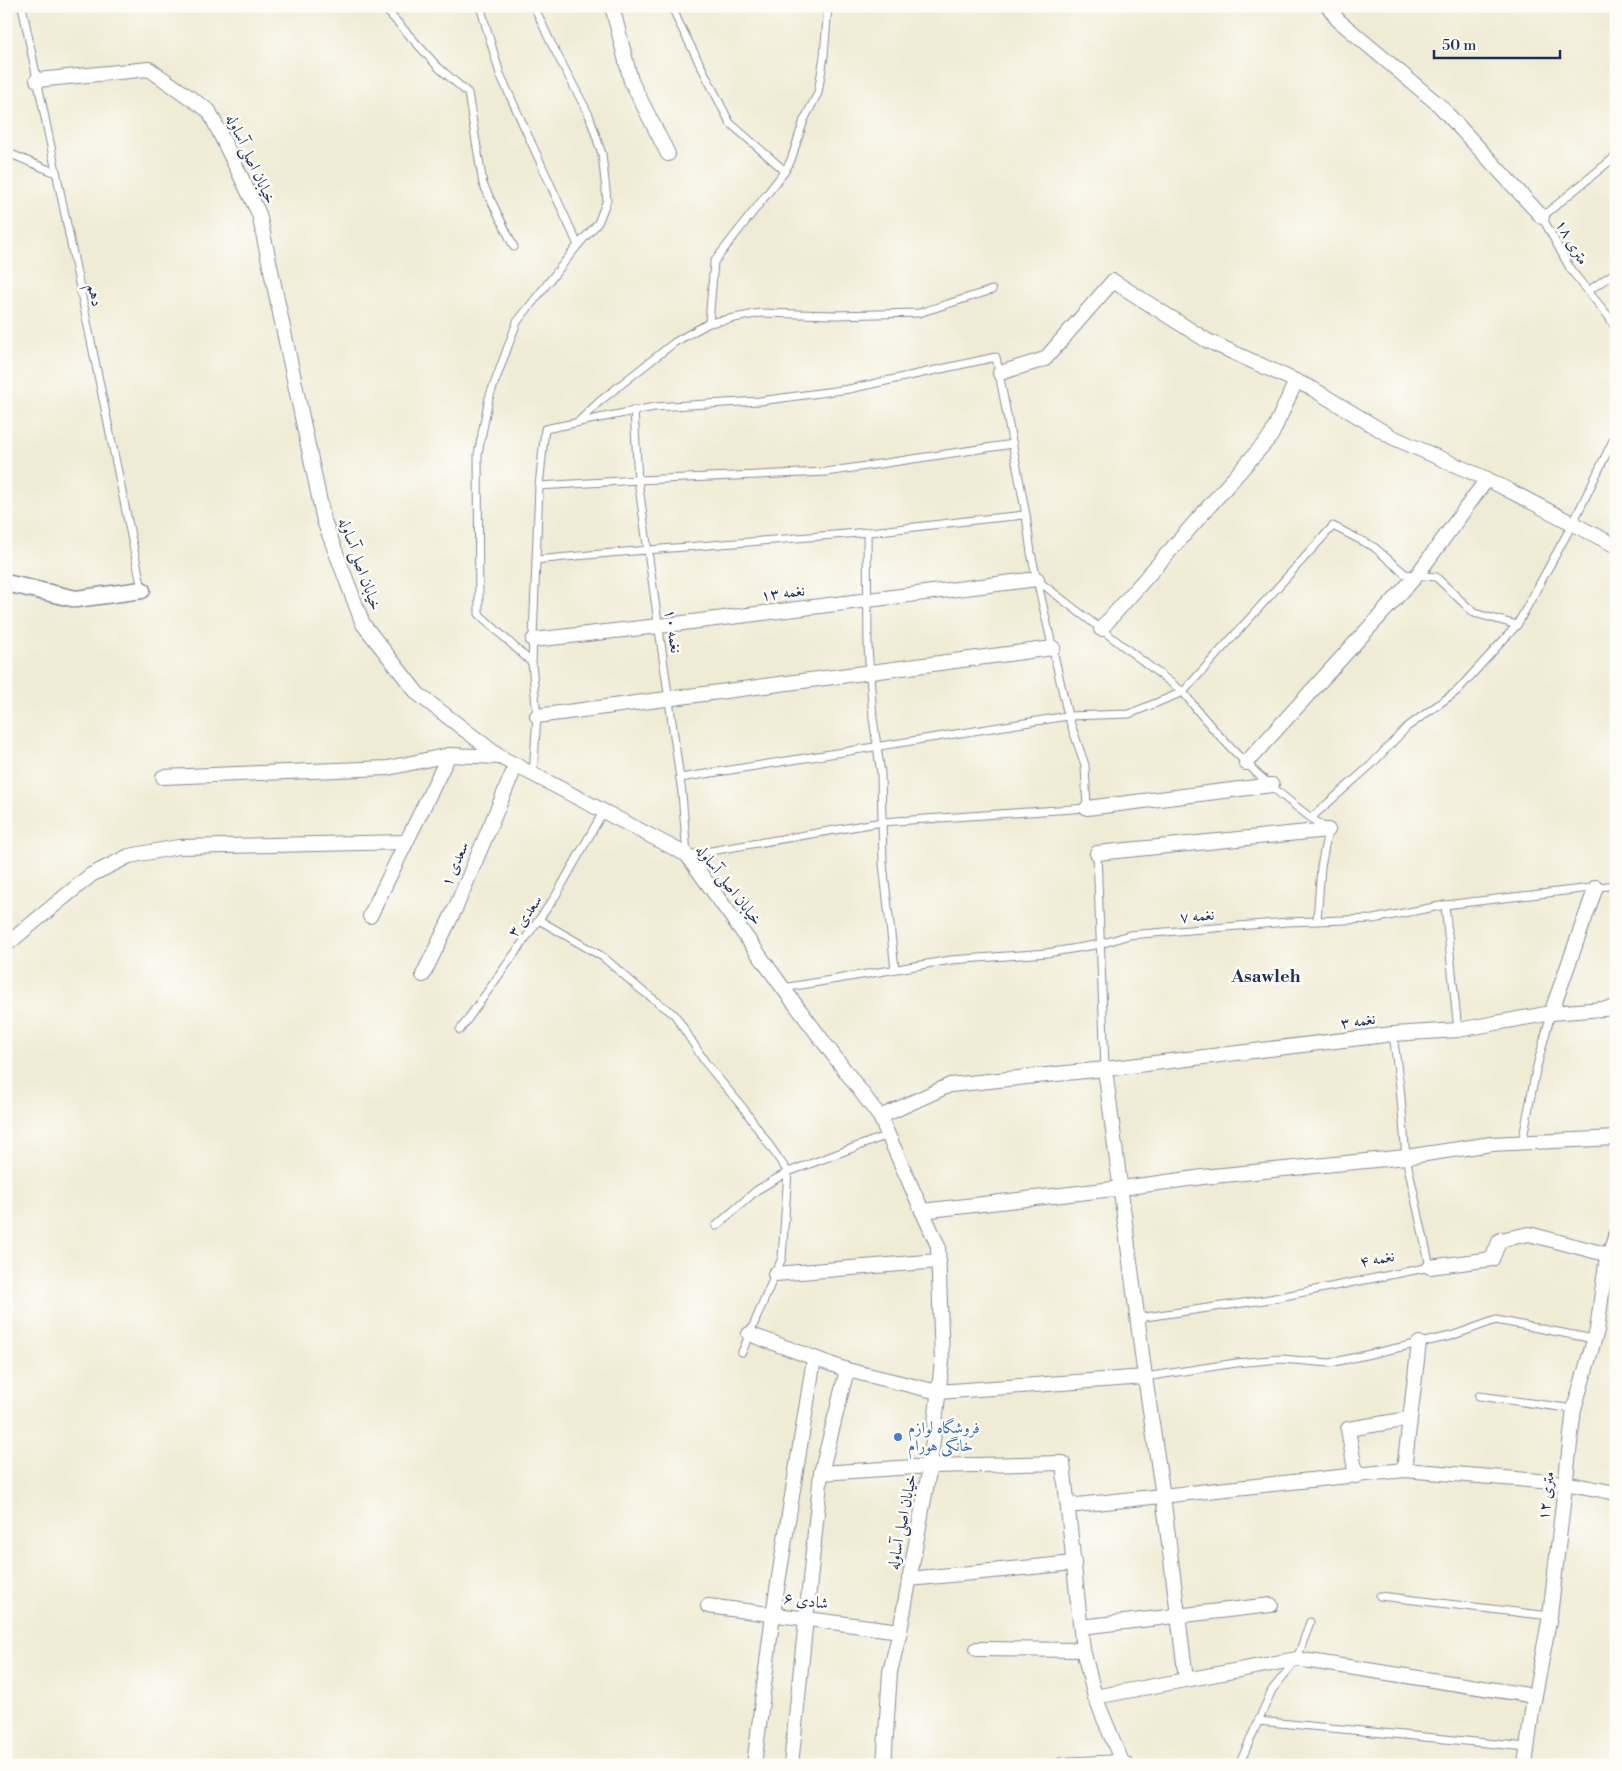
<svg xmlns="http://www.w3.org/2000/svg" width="1622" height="1771" font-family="'Libre Bodoni',Amiri,serif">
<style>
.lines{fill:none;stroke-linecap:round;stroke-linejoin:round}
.service-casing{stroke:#868d99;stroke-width:9}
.minor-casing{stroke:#868d99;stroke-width:16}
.tertiary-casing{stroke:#868d99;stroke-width:19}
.service{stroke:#fff;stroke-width:7}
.minor{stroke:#fff;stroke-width:14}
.tertiary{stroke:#fff;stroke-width:16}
.shop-dot{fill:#3f7fe0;stroke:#fdfcf7;stroke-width:2}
.labels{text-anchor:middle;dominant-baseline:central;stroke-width:5;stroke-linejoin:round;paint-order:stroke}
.street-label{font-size:16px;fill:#1b2f5e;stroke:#fdfcf7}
.shop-label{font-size:16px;fill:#366cbe;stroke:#fdfcf7;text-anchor:start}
.neighbourhood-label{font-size:18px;font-weight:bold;fill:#1b2f5e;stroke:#fdfcf7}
</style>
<rect width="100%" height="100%" fill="#fdfcf7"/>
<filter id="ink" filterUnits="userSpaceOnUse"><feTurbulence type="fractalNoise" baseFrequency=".02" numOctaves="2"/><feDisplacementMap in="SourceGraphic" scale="10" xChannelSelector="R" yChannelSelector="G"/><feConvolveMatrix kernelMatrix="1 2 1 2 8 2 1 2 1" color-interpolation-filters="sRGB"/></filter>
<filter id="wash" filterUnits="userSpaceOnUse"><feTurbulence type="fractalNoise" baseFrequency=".0096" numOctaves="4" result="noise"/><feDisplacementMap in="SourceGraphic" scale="20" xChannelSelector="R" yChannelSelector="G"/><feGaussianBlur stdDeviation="1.12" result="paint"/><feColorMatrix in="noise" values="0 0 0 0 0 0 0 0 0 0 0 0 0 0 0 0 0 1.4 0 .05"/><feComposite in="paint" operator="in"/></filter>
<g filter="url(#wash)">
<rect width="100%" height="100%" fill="#f0ebd4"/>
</g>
<g filter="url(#ink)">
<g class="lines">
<g class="service-casing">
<g id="service">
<polyline points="22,6 142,589"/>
<polyline points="379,6 388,12 438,67 468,93 483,184 514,247"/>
<polyline points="480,6 500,74 578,245 517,322 489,398 478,454 479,614 532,663 537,716 533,775"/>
<polyline points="534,6 550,41 589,115 602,154 607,200 598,223 578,245"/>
<polyline points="672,6 678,21 730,123 785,171"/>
<polyline points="6,152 56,173"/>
<polyline points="1616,156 1542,217 1571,270 1609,317 1616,329"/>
<polyline points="1588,291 1616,272"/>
<polyline points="709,323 714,262 785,171 791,160 804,120 818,93 824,56 828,6"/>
<polyline points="578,422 600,401 675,342 709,323 760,313 835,315 919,313 992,290"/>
<polyline points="539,486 638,480 826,472 1013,444"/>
<polyline points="867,532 868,647 873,718 881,774 883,864 895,969"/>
<path d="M536,560C646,549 757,542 868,532C921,527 973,519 1026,515L1031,553L1068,716L1085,765L1087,808L882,822L687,855L682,793L638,480L634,410"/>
<polyline points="1037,580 1183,692 1333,526 1374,547 1405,574 1436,577 1474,613 1517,625"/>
<polyline points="532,663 539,486 545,429 654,407 760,401 849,389 996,357 1026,515"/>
<path d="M680,778L1068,716L1129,714L1183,692C1223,745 1273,792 1328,830L1321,867L1317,920"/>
<polyline points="1311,818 1371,765 1407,727 1457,691 1517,625 1573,523 1616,434"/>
<polyline points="1097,853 1105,1069"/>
<polyline points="1445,905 1458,1030"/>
<polyline points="539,920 603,957 640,989 675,1015 705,1062 744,1109 788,1172 888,1135"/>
<polyline points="783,988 951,960 1047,953 1101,944 1129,935 1287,922 1373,919 1445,905 1616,885"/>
<polyline points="460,1030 555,897 603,812"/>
<polyline points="1522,1143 1536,1070 1551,1013"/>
<polyline points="716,1226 757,1190 788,1172 782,1258 742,1352"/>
<polyline points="1138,1318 1264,1300 1430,1267 1406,1157 1400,1087 1393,1034"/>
<polyline points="1145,1377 1236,1363 1281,1359 1330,1363 1451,1336 1496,1320 1594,1339"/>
<polyline points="1479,1396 1574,1409"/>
<polyline points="1380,1596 1550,1616"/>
<polyline points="1258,1721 1527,1747"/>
<polyline points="1239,1765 1272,1690 1297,1659 1310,1622"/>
<polyline points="1615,1765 1616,1760"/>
</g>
</g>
<g class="minor-casing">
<g id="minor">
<polyline points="612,6 631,81 668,154"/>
<polyline points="1328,6 1338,20 1439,105 1542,217"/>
<polyline points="37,80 149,69 209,111 259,214 324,521 363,624 418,694 500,757 687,855 783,988 880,1117"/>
<polyline points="1000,373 1045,359 1113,281 1206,340 1313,389 1392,437 1487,479 1616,546"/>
<polyline points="1101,629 1271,436 1296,381"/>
<polyline points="533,640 659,626 1037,579"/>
<polyline points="537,716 1053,648"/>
<polyline points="1246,763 1417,575 1487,479"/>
<polyline points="163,777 388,768 449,755 500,757"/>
<polyline points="1087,808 1272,785"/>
<polyline points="1097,853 1328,830"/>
<polyline points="370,916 449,755"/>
<polyline points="6,945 91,875 129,856 178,847 406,842"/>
<polyline points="423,975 456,907 516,765"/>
<polyline points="1551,1013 1596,887"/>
<polyline points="1105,1069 1145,1377 1163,1496 1186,1679"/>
<polyline points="922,1211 1122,1188 1203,1177 1406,1157 1491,1144 1616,1138"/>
<polyline points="1430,1267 1492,1259 1500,1240 1529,1234 1609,1255"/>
<polyline points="775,1274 939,1261"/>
<polyline points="749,1334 847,1370 938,1392 1145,1377"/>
<polyline points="1404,1470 1419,1343"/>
<polyline points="821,1473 930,1466 1063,1463 1083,1650 1095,1697 1122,1762 1127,1765"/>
<polyline points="1356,1476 1348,1429 1409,1419"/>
<polyline points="1068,1506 1404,1470 1565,1483 1616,1493"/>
<polyline points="909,1579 1074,1563"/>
<polyline points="708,1606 900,1631"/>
<polyline points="1081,1627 1271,1605"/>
<polyline points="977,1649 1083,1650"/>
<polyline points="1095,1697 1297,1659 1535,1696"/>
<polyline points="754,1765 773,1614 814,1359"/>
<polyline points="791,1765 821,1473 847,1370"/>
<polyline points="884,1765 890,1672 900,1631 930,1466 942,1362 938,1246 880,1117 950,1085 1105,1069 1393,1034 1458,1030 1551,1013 1616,1008"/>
<polyline points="1062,1765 1122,1762"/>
<polyline points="1525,1765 1532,1711 1550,1616 1574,1409 1597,1330 1606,1263 1616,1235"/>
</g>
</g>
<g class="tertiary-casing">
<polyline id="tertiary" points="6,583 76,599 142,590"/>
</g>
<use href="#service" class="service"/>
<use href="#minor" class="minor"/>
<use href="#tertiary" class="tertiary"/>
</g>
</g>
<circle class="shop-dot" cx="898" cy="1437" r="5"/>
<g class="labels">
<g class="street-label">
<text transform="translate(251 159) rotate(65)">خیابان اصلی آساوله</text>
<text transform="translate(1572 242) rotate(60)">۱۸ متری</text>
<text transform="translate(95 295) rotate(78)">دهم</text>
<text transform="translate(360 564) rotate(70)">خیابان اصلی آساوله</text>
<text transform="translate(783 593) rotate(-7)">نغمه ۱۳</text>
<text transform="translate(673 631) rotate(82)">نغمه ۱۰</text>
<text transform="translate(455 864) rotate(-67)">سعدی ۱</text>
<text transform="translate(729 885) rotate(52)">خیابان اصلی آساوله</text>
<text transform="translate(525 916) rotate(-55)">سعدی ۳</text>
<text transform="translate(1197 916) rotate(-5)">نغمه ۷</text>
<text transform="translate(1358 1021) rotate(-8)">نغمه ۳</text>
<text transform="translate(1377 1259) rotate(-11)">نغمه ۴</text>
<text transform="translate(1546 1496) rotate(-83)">۱۲ متری</text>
<text transform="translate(902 1522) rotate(-79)">خیابان اصلی آساوله</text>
<text transform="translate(806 1601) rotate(8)">شادی ۶</text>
</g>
<g class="shop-label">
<text x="908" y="1428">فروشگاه لوازم<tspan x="908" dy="18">خانگی هورام</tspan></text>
</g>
<g class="neighbourhood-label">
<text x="1266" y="976">Asawleh</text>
</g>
</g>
<rect width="1622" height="1771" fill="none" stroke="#fdfcf7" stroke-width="25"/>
<path d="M1434 50v8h126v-8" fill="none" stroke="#1b2f5e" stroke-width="2.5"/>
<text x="1442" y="50" font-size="15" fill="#1b2f5e" stroke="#fdfcf7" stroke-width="4" paint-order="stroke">50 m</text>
</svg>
